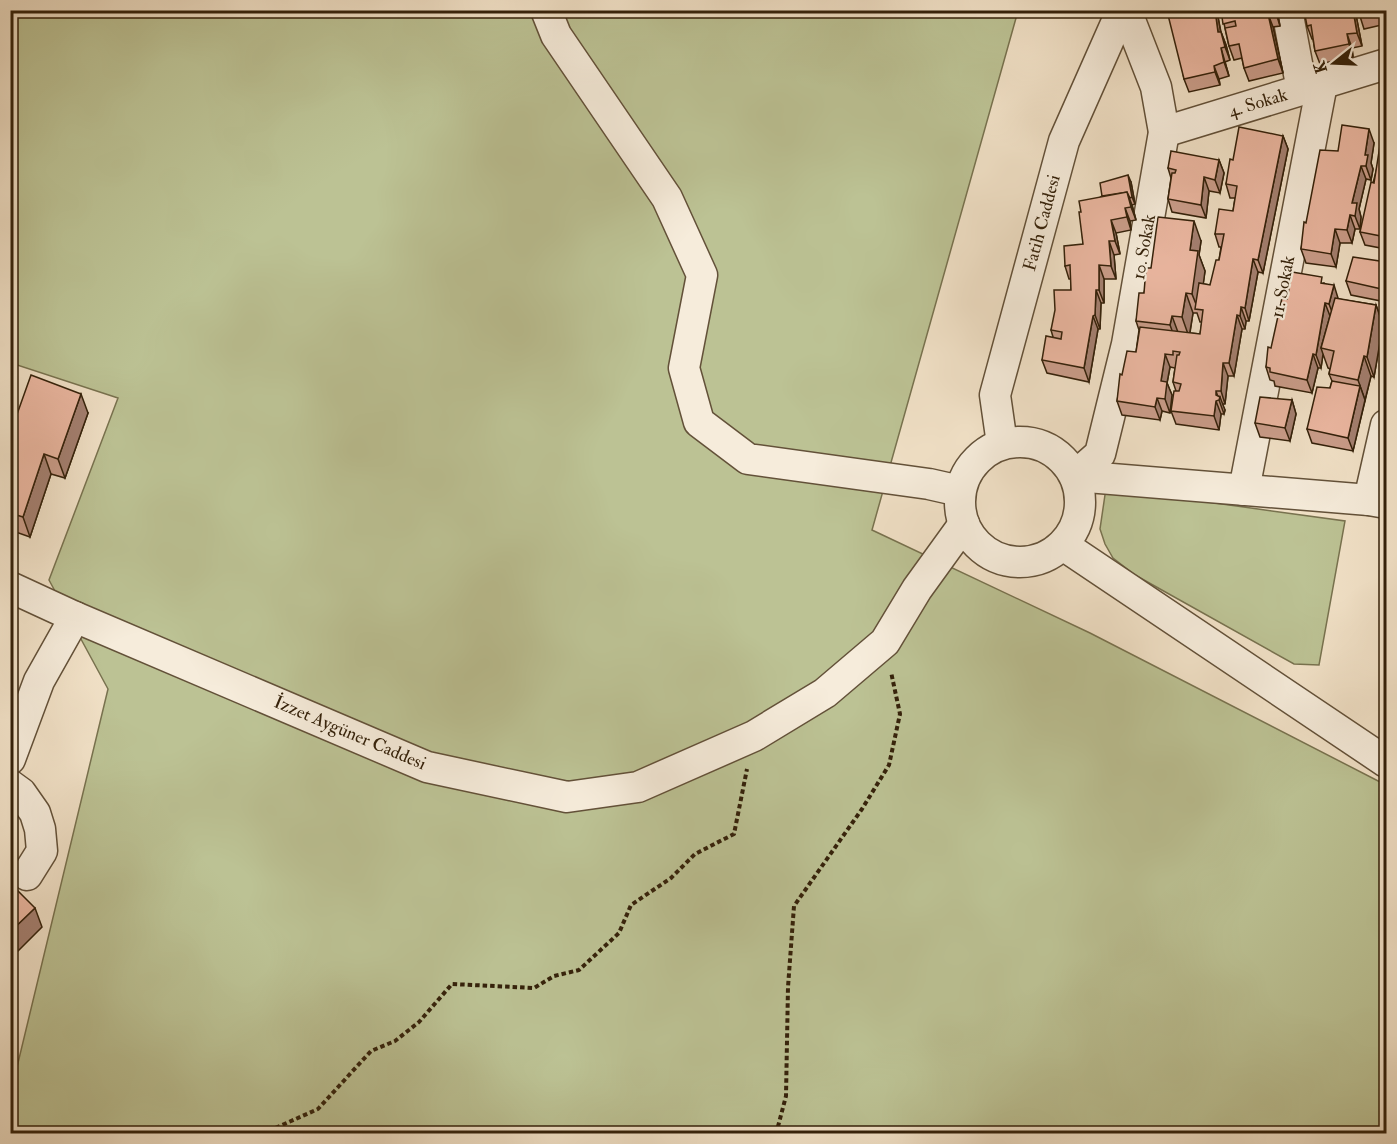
<svg xmlns="http://www.w3.org/2000/svg" width="1397" height="1144" font-family="'IM FELL Double Pica',serif">
<style>
.green{fill:#bcc294;stroke:#78724f;stroke-width:1.5}
.lines{fill:none;stroke-linecap:round;stroke-linejoin:round}
.minor-casing{stroke:#635139;stroke-width:33}
.path{stroke:#34210a;stroke-width:4;stroke-dasharray:4.5 3;stroke-linecap:butt}
.minor{stroke:#f6ecdb;stroke-width:30}
.wall{fill:#ca9d8a;stroke:#34210a;stroke-width:1.5;fill-rule:evenodd}
.shaded-wall{fill:#a48071;stroke:#34210a;stroke-width:1.5}
.building{fill:#ebb7a1;stroke:#34210a;stroke-width:1.5}
.labels{text-anchor:middle;dominant-baseline:central;stroke-width:4.5;stroke-linejoin:round;paint-order:stroke}
.street-label{font-size:18px;fill:#34210a;stroke:#f6ecdb}
</style>
<rect width="100%" height="100%" fill="#f1e1c7"/>
<filter id="stains"><feTurbulence type="fractalNoise" baseFrequency=".00333" numOctaves="4"/><feColorMatrix values="0 0 0 0 .2 0 0 0 0 .09 0 0 0 0 .02 0 0 0 .5 -.17"/></filter>
<radialGradient id="worn" r=".72"><stop offset=".6" stop-color="#630" stop-opacity="0"/><stop offset="1" stop-color="#630" stop-opacity=".3"/></radialGradient>
<g class="green">
<polygon points="11,11 1018,11 872,530 1090,633 1386,785 1386,1133 11,1133 11,1092 108,689 49,580 118,398 11,363"/>
<polygon points="1106,488 1345,521 1319,665 1294,664 1135,575 1113,558 1105,544 1100,529"/>
</g>
<g class="lines">
<g class="minor-casing">
<g id="minor">
<polyline points="546,10 556,35 667,198 702,275 684,368 699,422 748,459 929,484 960,491"/>
<polyline points="1287,10 1302,90"/>
<polyline points="1164,132 1386,64"/>
<circle cx="1020" cy="502" r="60"/>
<polyline points="1002,444 995,395 1064,141 1122,10"/>
<polyline points="1075,476 1100,454 1127,344 1164,132 1156,87 1126,10"/>
<polyline points="1075,476 1369,500 1386,503"/>
<polyline points="1244,490 1322,84"/>
<polyline points="1369,500 1386,425"/>
<polyline points="1063,545 1386,762"/>
<polyline points="10,587 75,617 427,767 567,797 638,787 754,736 825,693 885,642 917,589 964,524"/>
<polyline points="10,759 39,681 75,617"/>
<polyline points="10,785 21,793 35,813 40,829 42,851 27,875"/>
</g>
</g>
<g class="path">
<polyline points="262,1134 318,1109 371,1051 395,1041 419,1022 452,984 534,988 554,976 579,970 619,933 631,905 671,878 695,854 734,834 747,769"/>
<polyline points="776,1134 786,1096 788,987 794,906 862,809 889,765 900,714 891,672"/>
</g>
<use href="#minor" class="minor"/>
</g>
<g class="wall">
<polygon points="1221,10 1277,10 1280,26 1273,27 1283,73 1249,81 1244,68 1242,58 1234,60 1229,46"/>
<polygon points="1355,10 1362,46 1352,48 1353,57 1320,64 1315,51 1313,39 1312,39 1307,26"/>
<polygon points="1358,10 1386,10 1386,24 1364,29"/>
<polygon points="1173,13 1218,17 1221,32 1226,45 1230,60 1225,62 1229,76 1219,79 1220,85 1189,92 1184,79"/>
<polygon points="1386,134 1386,249 1365,245 1360,232"/>
<path d="M1283,136L1288,149L1263,273L1258,272L1249,321H1246L1245,329H1242L1234,376H1228L1225,404H1222L1225,410L1224,414H1221L1219,430L1176,424L1171,411L1176,391L1173,382L1175,368L1170,367L1167,383L1172,395L1170,413L1162,411L1160,420L1122,415L1117,401L1122,375L1136,352L1139,330L1136,321L1151,268L1201,241L1199,255L1205,271L1203,284L1210,285L1219,260L1221,247H1219L1215,234L1233,211L1235,198H1230L1226,184L1233,160ZM1193,313H1197L1200,322H1202L1200,334L1190,333Z"/>
<polygon points="1374,143 1371,163 1373,169 1371,180 1366,179 1359,209 1361,217 1360,229 1355,229 1352,243 1340,243 1336,267 1306,263 1301,249 1306,223 1338,151"/>
<polygon points="1219,160 1224,173 1220,193 1209,191 1206,218 1172,212 1168,199 1171,178 1168,168"/>
<polygon points="1131,182 1135,204 1132,205 1136,220 1130,221 1131,230 1116,233 1120,254 1114,255 1116,279 1104,279 1104,303 1101,303 1100,329 1098,329 1089,382 1047,373 1042,360 1053,337 1051,330 1071,290 1071,279 1069,279 1065,266 1083,244 1081,212 1102,196"/>
<polygon points="1386,262 1386,302 1351,295 1346,281"/>
<polygon points="1324,283 1338,299 1376,305 1383,325 1374,377 1371,376 1353,451 1312,443 1307,429 1330,388 1332,381 1329,374 1330,369 1328,368 1323,354 1321,368 1318,368 1312,393 1275,386 1274,381 1270,380 1266,367 1287,299"/>
<polygon points="1292,400 1296,414 1290,441 1260,437 1255,423"/>
<polygon points="88,413 65,478 51,474 30,537 10,530 10,434"/>
</g>
<g class="shaded-wall">
<polygon points="1215,10 1216,10 1218,17 1223,46 1218,32"/>
<polygon points="1275,10 1277,10 1280,26"/>
<polygon points="1353,10 1355,10 1362,46 1357,33"/>
<polygon points="1268,14 1273,27 1283,73 1278,59"/>
<polygon points="1221,32 1226,45 1230,60 1225,47"/>
<polygon points="1347,34 1352,48 1353,57 1349,44"/>
<polygon points="1221,48 1229,76 1224,62"/>
<polygon points="1214,66 1219,79 1220,85 1215,72"/>
<polygon points="1369,129 1374,143 1371,163 1373,169 1371,180 1366,166 1365,155"/>
<polygon points="1283,136 1288,149 1263,273 1258,260"/>
<polygon points="1219,160 1224,173 1220,193 1215,180"/>
<polygon points="1361,166 1366,179 1359,209 1361,217 1360,229 1355,216 1352,203"/>
<polygon points="1128,175 1131,182 1135,204 1132,197"/>
<polygon points="1204,177 1209,191 1206,218 1201,205"/>
<polygon points="1127,192 1132,205 1136,220 1131,207"/>
<polygon points="1125,208 1130,221 1131,230 1127,217"/>
<polygon points="1350,215 1355,229 1352,243 1347,230"/>
<polygon points="1111,220 1116,233 1120,254 1115,241"/>
<polygon points="1194,221 1201,241 1199,255 1205,271 1200,309 1198,309 1192,294 1190,250"/>
<polygon points="1335,229 1340,243 1336,267 1331,254"/>
<polygon points="1109,241 1114,255 1116,279 1111,266"/>
<polygon points="1253,259 1258,272 1249,321 1245,308"/>
<polygon points="1099,265 1104,279 1104,303 1099,290"/>
<polygon points="1334,285 1338,298 1334,317 1329,304"/>
<polygon points="1096,290 1101,303 1100,329 1095,315"/>
<polygon points="1186,293 1193,313 1189,337 1182,317"/>
<polygon points="1325,303 1330,316 1321,348 1323,354 1321,368 1316,355"/>
<polygon points="1376,305 1383,325 1374,377 1367,357"/>
<polygon points="1241,307 1246,321 1245,329 1240,316"/>
<polygon points="1237,315 1242,329 1234,376 1229,363"/>
<polygon points="1093,316 1098,329 1089,382 1084,368"/>
<polygon points="1172,316 1179,335 1177,344 1170,325"/>
<polygon points="1165,354 1170,367 1167,383 1172,395 1170,413 1165,399 1161,381"/>
<polygon points="1313,354 1318,368 1312,393 1307,380"/>
<polygon points="1364,356 1371,376 1365,400 1358,380"/>
<polygon points="1223,363 1228,376 1225,404 1221,391"/>
<polygon points="1360,386 1365,400 1353,451 1348,438"/>
<polygon points="1216,391 1219,400 1220,397 1225,410 1224,414 1219,400 1216,395"/>
<polygon points="81,394 88,413 65,478 58,459"/>
<polygon points="1157,398 1162,411 1160,420 1155,407"/>
<polygon points="1292,400 1296,414 1290,441 1285,428"/>
<polygon points="1216,401 1221,414 1219,430 1214,416"/>
<polygon points="44,454 51,474 30,537 23,517"/>
<polygon points="35,908 42,927 10,959 10,932"/>
</g>
<g class="building">
<polygon points="1172,10 1215,10 1218,32 1221,32 1225,47 1221,48 1224,62 1214,66 1215,72 1184,79 1168,15 1173,13"/>
<polygon points="1221,10 1275,10 1275,13 1268,14 1278,59 1244,68 1239,44 1229,46 1225,28 1236,26 1235,21 1223,24"/>
<polygon points="1304,10 1353,10 1357,33 1347,34 1349,44 1315,51 1311,25 1307,26"/>
<polygon points="1358,10 1381,10 1359,16"/>
<polygon points="1342,125 1369,129 1365,155 1368,155 1366,166 1361,166 1352,203 1357,203 1355,216 1350,215 1347,230 1335,229 1331,254 1301,249 1304,222 1306,223 1320,150 1338,151"/>
<polygon points="1239,127 1283,136 1258,260 1253,259 1245,308 1241,307 1240,316 1237,315 1229,363 1223,363 1221,391 1216,391 1216,395 1220,397 1219,400 1216,401 1214,416 1171,411 1174,391 1179,391 1181,384 1173,382 1177,355 1179,355 1180,352 1173,351 1173,355 1165,354 1165,356 1161,381 1167,382 1165,399 1157,398 1155,407 1117,401 1120,374 1122,375 1127,351 1136,352 1140,327 1200,334 1203,310 1195,309 1199,283 1210,285 1216,260 1219,260 1224,234 1215,234 1219,209 1233,211 1237,186 1226,184 1230,159 1233,160"/>
<polygon points="1382,133 1386,134 1386,237 1360,232 1371,182 1374,183"/>
<polygon points="1171,151 1219,160 1215,180 1204,177 1201,205 1168,199 1172,173 1175,173 1176,170 1168,168"/>
<polygon points="1128,175 1132,197 1130,198 1127,192 1102,196 1100,183"/>
<polygon points="1127,192 1131,207 1125,208 1127,217 1111,220 1115,241 1109,241 1111,266 1099,265 1099,290 1096,290 1095,315 1093,316 1084,368 1042,360 1046,336 1061,339 1062,332 1051,330 1055,310 1054,290 1071,290 1070,265 1065,266 1064,246 1083,244 1079,212 1081,212 1079,201"/>
<polygon points="1158,217 1194,221 1190,250 1198,251 1192,294 1186,293 1182,317 1172,316 1170,325 1136,321 1139,293 1144,293 1146,268 1151,268"/>
<polygon points="1353,257 1386,262 1386,290 1346,281"/>
<polygon points="1292,272 1322,277 1321,283 1334,285 1329,304 1325,303 1316,355 1313,354 1307,380 1270,372 1270,368 1266,367 1268,347 1271,348 1282,298 1287,299"/>
<polygon points="1335,298 1376,305 1367,357 1364,356 1358,380 1329,374 1334,351 1321,348"/>
<polygon points="31,375 81,394 58,459 44,454 23,517 10,513 10,434"/>
<polygon points="1332,381 1360,386 1348,438 1307,429 1317,387 1330,388"/>
<polygon points="1260,397 1292,400 1285,428 1255,423"/>
<polygon points="1386,533 1386,576 1381,546"/>
<polygon points="10,883 35,908 10,932"/>
</g>
<g class="labels">
<g class="street-label">
<text transform="translate(1258 103) rotate(-17)">4. Sokak</text>
<text transform="translate(1042 223) rotate(-75)">Fatih Caddesi</text>
<text transform="translate(1144 247) rotate(-80)">10. Sokak</text>
<text transform="translate(1283 287) rotate(-79)">11. Sokak</text>
<text transform="translate(350 733) rotate(23)">İzzet Aygüner Caddesi</text>
</g>
</g>
<rect width="1397" height="1144" fill="none" stroke="#f1e1c7" stroke-width="36"/>
<rect x="12" y="12" width="1373" height="1120" fill="none" stroke="#34210a" stroke-width="3"/>
<rect x="18" y="18" width="1361" height="1108" fill="none" stroke="#34210a" stroke-width="1.5"/>
<g transform="translate(1334 63) rotate(252)" stroke="#f6ecdb" stroke-width="4.5" paint-order="stroke">
<path d="M0-4.5L10 22L0 15L-10 22Z" fill="#34210a"/>
<text y="-9" font-size="16" font-weight="bold" text-anchor="middle" fill="#34210a">K</text>
</g>
<rect width="100%" height="100%" filter="url(#stains)"/>
<rect width="100%" height="100%" fill="url(#worn)"/>
</svg>
